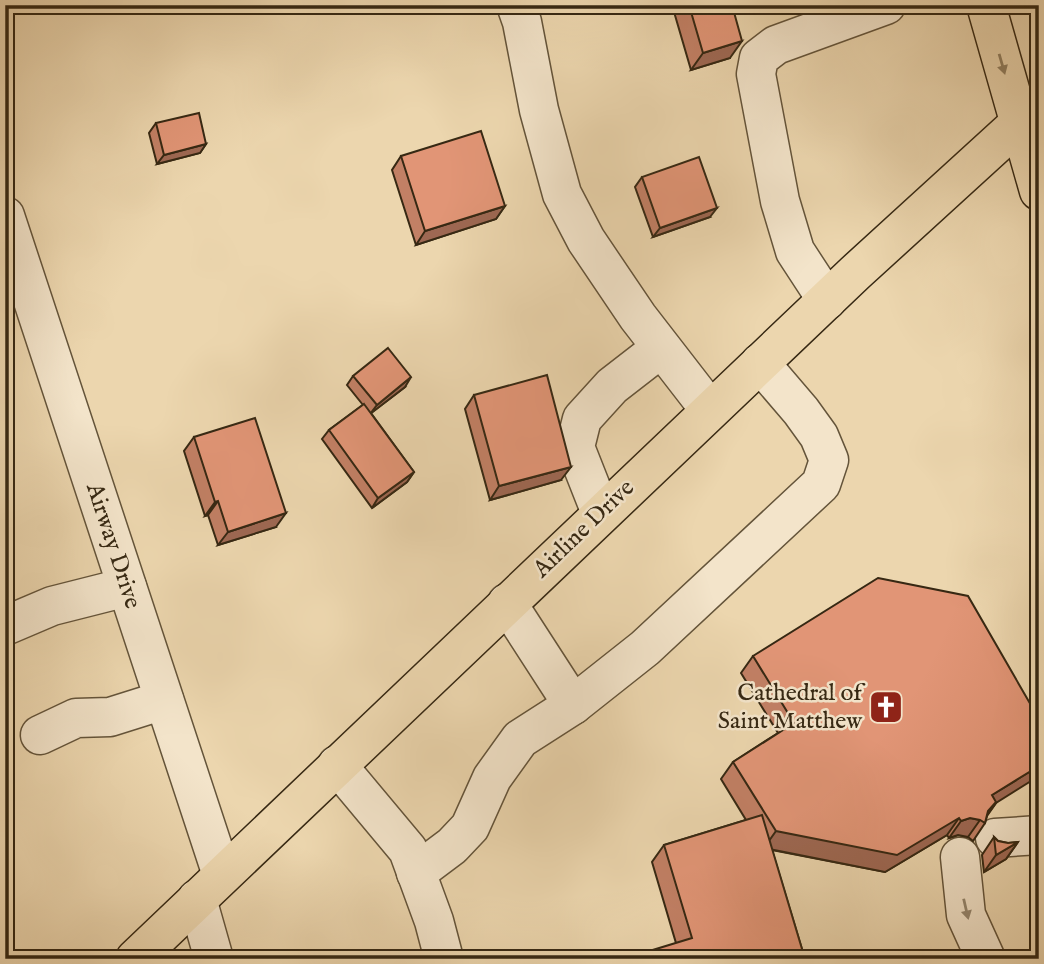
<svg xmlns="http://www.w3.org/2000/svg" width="1044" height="964" font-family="'IM FELL English',serif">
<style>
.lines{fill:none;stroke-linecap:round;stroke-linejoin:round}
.minor-casing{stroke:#64543a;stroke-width:41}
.major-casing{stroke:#362813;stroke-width:41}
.minor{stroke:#f3e4ca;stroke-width:38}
.major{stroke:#ecd6ae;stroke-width:38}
.wall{fill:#c28065;stroke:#362813;stroke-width:2}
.shaded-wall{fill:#9e6853;stroke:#362813;stroke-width:2}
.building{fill:#e19576;stroke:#362813;stroke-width:2}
.oneway{fill:#917f60}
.oneway2{fill:#94866e}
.labels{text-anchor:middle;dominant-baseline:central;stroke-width:5;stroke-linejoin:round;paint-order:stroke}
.street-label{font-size:24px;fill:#362813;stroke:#f3e4ca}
.poi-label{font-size:24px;fill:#362813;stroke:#f3e4ca;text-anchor:end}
</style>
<rect width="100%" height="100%" fill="#ecd6ae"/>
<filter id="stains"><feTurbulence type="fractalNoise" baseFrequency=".00286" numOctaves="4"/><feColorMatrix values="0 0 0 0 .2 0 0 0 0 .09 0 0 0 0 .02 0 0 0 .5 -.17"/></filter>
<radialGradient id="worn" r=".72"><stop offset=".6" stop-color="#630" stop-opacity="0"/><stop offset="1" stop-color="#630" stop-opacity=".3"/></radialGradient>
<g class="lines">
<g class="minor-casing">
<g id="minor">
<polyline points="516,5 522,22 539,110 562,194 586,240 638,317 710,410"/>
<polyline points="5,216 222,875"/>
<polyline points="827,300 795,251 780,201 756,74 759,58 776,45 886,5"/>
<polyline points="601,513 575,447 582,419 612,386 661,348"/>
<polyline points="507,603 573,705"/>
<polyline points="5,626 52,606 127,587"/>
<polyline points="40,735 76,718 110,717 164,700"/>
<polyline points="337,765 408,850 434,921 444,959"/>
<polyline points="995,838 1039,835"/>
<polyline points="960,857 966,915 986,959"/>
<polyline points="416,873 452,846 470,827 492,778 520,739 573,705 645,648 821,484 829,460 819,436 801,411 760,363"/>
<polyline points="197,899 214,959"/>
</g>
</g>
<g class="major-casing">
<g id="major">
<polyline points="986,5 1039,191"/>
<polyline points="135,959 855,273 1039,105"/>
</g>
</g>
<use href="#minor" class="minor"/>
<use href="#major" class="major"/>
</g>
<g class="wall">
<polygon points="672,5 732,5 730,58 691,70"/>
<polygon points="156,123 206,144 200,153 157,164 149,133"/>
<polygon points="401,156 505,206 496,219 416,245 392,170"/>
<polygon points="642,177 710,217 653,237 635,187"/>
<polygon points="353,376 405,387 371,413 414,472 407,482 372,508 322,439 329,430 363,405 347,385"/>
<polygon points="474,395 561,480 490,500 465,409"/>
<polygon points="194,437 276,527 218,545 208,515 205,516 184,451"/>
<polygon points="753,656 996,803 987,816 985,823 973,841 968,837 958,835 949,838 947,835 885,872 772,850 805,959 676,943 652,862 664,845 746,820 721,779 733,762 778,733 741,673"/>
<polygon points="994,837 998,841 1008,843 1018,842 1006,859 984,872 982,855"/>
</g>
<g class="shaded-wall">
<polygon points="742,41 730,58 691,70 703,53"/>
<polygon points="206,144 200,153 157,164 164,155"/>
<polygon points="505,206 496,219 416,245 425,231"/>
<polygon points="717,208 710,217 653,237 660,228"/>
<polygon points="411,377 405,387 370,414 377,405"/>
<polygon points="571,467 561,480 490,500 499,486"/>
<polygon points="414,472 407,482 372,508 378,498"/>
<polygon points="218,501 208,515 205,516 215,502"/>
<polygon points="286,513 276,527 218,545 228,532"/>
<polygon points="1039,766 1039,776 996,803 984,819 992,795"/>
<polygon points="959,818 947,835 885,872 764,848 776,831"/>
<polygon points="970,818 980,820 968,837 958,835 949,838 961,821"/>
<polygon points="1018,842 1006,859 984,872 996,855"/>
</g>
<g class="building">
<polygon points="689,5 732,5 742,41 703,53"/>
<polygon points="199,113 206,144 164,155 156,123"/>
<polygon points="481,131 505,206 425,231 401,156"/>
<polygon points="699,157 717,208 660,228 642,177"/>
<polygon points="388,348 411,377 377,405 353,376"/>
<polygon points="547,375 571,467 499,486 474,395"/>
<polygon points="364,404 414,472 378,498 329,430"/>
<polygon points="255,418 286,513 228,532 218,501 215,502 194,437"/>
<polygon points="878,578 968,596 1039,719 1039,766 992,795 996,802 988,811 985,823 980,820 970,818 961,821 959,818 897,855 776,831 733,762 794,723 753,656"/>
<polygon points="762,815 805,959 623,959 692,938 664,845"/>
<polygon points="994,837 998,841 1008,843 1018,842 996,855"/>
</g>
<defs><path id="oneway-solid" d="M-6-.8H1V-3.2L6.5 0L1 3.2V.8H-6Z" transform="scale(1.75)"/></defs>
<use class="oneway" href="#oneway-solid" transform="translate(1002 64) rotate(74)"/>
<use class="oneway2" href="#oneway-solid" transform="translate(966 909) rotate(77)"/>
<defs>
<g id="church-square" transform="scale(1.75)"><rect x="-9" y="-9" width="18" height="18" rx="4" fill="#8f2418" stroke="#f3e4ca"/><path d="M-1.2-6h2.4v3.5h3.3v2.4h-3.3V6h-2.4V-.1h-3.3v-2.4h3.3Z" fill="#fff"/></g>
</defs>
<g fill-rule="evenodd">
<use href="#church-square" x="886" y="707"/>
</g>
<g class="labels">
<g class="street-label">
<text transform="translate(584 529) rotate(-44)">Airline Drive</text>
<text transform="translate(113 546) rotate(72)">Airway Drive</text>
</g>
<g class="poi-label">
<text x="862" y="693">Cathedral of<tspan x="862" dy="28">Saint Matthew</tspan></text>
</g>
</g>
<rect width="1044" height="964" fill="none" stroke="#ecd6ae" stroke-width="28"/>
<rect x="7" y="7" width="1030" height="950" fill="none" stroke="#362813" stroke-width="3.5"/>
<rect x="14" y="14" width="1016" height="936" fill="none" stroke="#362813" stroke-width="2"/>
<rect width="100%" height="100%" filter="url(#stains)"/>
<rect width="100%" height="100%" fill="url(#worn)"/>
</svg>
